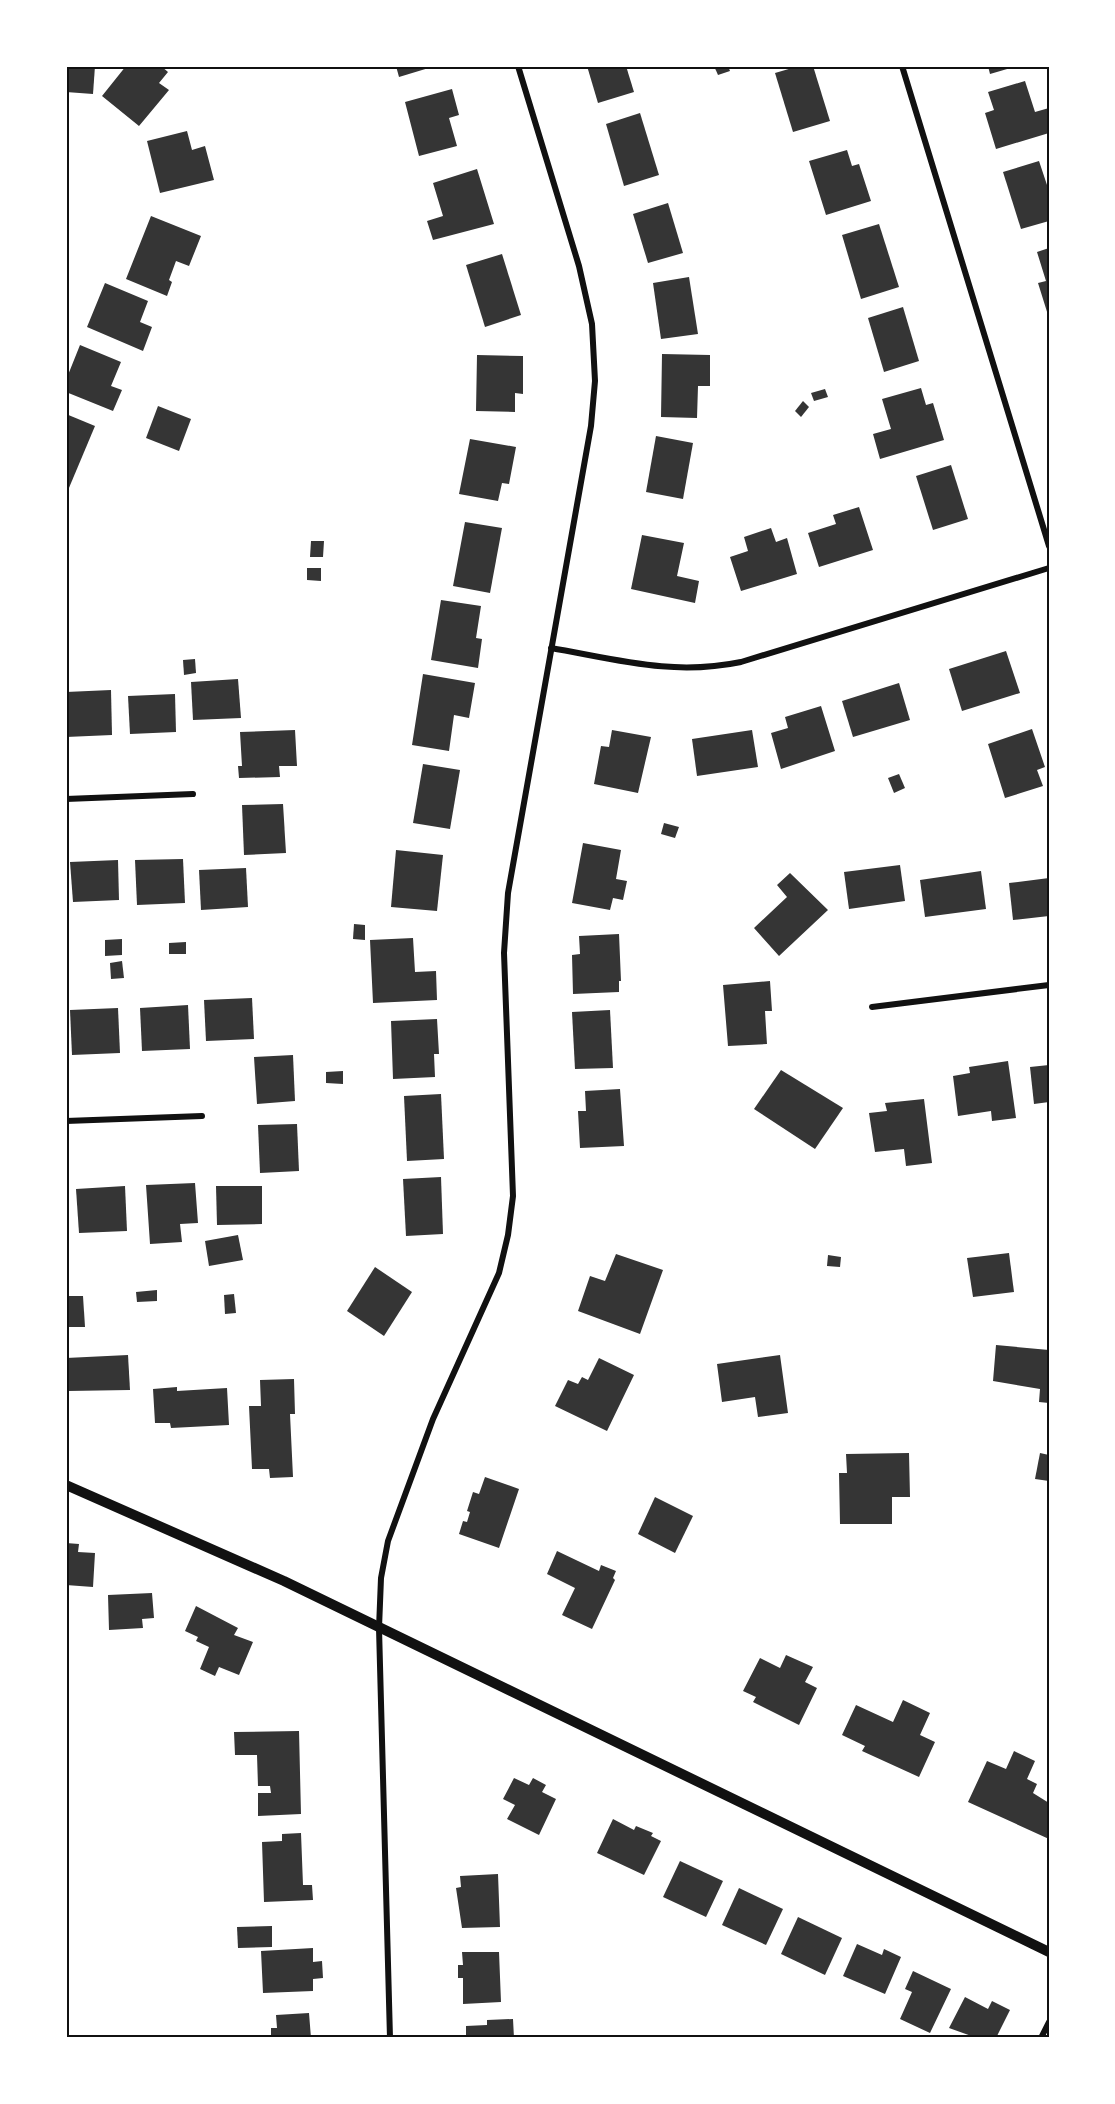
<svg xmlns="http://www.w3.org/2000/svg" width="1115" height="2104" font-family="'Crimson Pro',serif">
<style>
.building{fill:#353535}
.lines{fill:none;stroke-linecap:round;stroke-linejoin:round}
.minor{stroke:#111;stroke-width:6}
.tertiary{stroke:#111;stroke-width:10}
.neatline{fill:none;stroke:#111;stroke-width:2}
</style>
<rect width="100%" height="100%" fill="#fff"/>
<g class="building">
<polygon points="66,66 95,66 93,94 66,92"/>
<polygon points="126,66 161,66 168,72 159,83 169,90 139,126 102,96"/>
<polygon points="396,66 432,66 432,67 399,77"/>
<polygon points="587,66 626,66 634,92 598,103"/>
<polygon points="714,66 728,66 730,71 718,75"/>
<polygon points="799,66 813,66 830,121 793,132 775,73"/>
<polygon points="988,66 1013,66 1014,67 990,74"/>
<polygon points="1025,81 1035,112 1049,108 1049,133 996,149 985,113 994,110 988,92"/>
<polygon points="452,89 459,115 449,118 457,146 419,156 405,102"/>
<polygon points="640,113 659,175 624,186 606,124"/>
<polygon points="187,131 192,150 205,146 214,180 160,193 147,141"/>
<polygon points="847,150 852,166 859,164 871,201 826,215 809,161"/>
<polygon points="1039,161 1049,191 1049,221 1021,229 1003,172"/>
<polygon points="477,169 494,224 433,240 427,221 443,216 433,183"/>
<polygon points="668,203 683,253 648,263 633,214"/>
<polygon points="151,216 201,236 189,266 176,261 169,280 172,282 167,296 126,279"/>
<polygon points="879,224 899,287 861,299 842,235"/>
<polygon points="1049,248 1049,315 1048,315 1038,283 1046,281 1037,252"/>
<polygon points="502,254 521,315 485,327 466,265"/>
<polygon points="689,277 698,334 661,339 653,283"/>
<polygon points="105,283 148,301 140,322 152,327 143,351 87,327"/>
<polygon points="903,307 919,361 884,372 868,318"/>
<polygon points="80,345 121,362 111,386 122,390 113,411 66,392 66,380"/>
<polygon points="662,354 710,355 710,386 698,386 697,418 661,417"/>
<polygon points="477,355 523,356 523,394 515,393 515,412 476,411"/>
<polygon points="921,388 926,405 933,403 944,440 880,459 873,434 891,429 882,399"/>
<polygon points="825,389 828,397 814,401 811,393"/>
<polygon points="803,401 809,407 801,417 795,411"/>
<polygon points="158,406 191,419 179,451 146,438"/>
<polygon points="66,414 95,426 66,495"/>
<polygon points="656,436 693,443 683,499 646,492"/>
<polygon points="470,439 516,447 509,484 502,483 498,501 459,494"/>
<polygon points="951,465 968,519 933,530 916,476"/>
<polygon points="859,507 873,550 819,567 808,533 836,524 833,515"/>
<polygon points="465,522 502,528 490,593 453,586"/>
<polygon points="771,528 776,542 787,538 797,574 741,591 730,557 748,551 744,537"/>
<polygon points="642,535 684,543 677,576 699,581 695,603 631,589"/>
<polygon points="311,541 324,541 323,557 310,557"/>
<polygon points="307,568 321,568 321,581 307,580"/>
<polygon points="441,600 481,606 476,638 482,639 478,668 431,660"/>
<polygon points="1006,651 1020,693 962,711 949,669"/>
<polygon points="195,659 196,673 184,675 183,660"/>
<polygon points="423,674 475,683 469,718 454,715 449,751 412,745"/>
<polygon points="238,679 241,718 193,720 191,682"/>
<polygon points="899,683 910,720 853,737 842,701"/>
<polygon points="111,690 112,735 66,737 66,692"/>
<polygon points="175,694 176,732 130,734 128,696"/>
<polygon points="821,706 835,751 781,769 771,733 788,728 785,717"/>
<polygon points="1032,729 1045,767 1037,770 1043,786 1005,798 988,744"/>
<polygon points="295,730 297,766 279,766 280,777 239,778 238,766 242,766 240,732"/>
<polygon points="612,730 651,737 638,793 594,784 601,746 609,747"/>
<polygon points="752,730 758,767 697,776 692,739"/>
<polygon points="423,764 460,770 450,829 413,823"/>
<polygon points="899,774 905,788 894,793 888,778"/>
<polygon points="283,804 286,853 244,855 242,805"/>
<polygon points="664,823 679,827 675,838 661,834"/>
<polygon points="583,843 621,850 616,879 627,881 623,900 613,898 610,910 572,903"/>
<polygon points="396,850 443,855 437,911 391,907"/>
<polygon points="183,859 185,903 137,905 135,860"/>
<polygon points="118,860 119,900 73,902 70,862"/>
<polygon points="900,865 905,901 849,909 844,872"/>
<polygon points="246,868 248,907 201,910 199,870"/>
<polygon points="981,871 986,909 925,917 920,880"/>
<polygon points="790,873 828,910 779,956 754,928 787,897 777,885"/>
<polygon points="1049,878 1049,916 1013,920 1009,883"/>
<polygon points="354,924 365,925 365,940 353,939"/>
<polygon points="619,934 621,981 619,981 619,992 573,994 572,955 580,954 579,936"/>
<polygon points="413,938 415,972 436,971 437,1000 373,1003 370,940"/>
<polygon points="122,939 122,955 105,956 105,940"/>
<polygon points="186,942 186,954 169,954 169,943"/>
<polygon points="122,961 124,978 111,979 110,963"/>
<polygon points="770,981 772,1011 765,1011 767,1044 728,1046 723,985"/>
<polygon points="252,998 254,1039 206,1041 204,1000"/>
<polygon points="188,1005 190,1049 142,1051 140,1008"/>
<polygon points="118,1008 120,1053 72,1055 70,1010"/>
<polygon points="610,1010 613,1068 575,1069 572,1012"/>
<polygon points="437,1019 439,1054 434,1054 435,1077 393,1079 391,1021"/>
<polygon points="293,1055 295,1101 257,1104 254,1057"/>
<polygon points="1008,1061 1016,1118 992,1121 991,1111 958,1116 953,1076 970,1073 969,1067"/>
<polygon points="1049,1065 1049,1102 1034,1104 1030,1067"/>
<polygon points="781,1070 843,1108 815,1149 754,1109"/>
<polygon points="343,1071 343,1084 326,1083 326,1072"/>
<polygon points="620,1089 624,1146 580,1148 578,1111 586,1111 585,1091"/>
<polygon points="441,1094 444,1159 407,1161 404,1096"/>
<polygon points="924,1099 932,1163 906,1166 904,1149 875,1152 869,1113 887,1111 885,1103"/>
<polygon points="297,1124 299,1171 260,1173 258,1125"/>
<polygon points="441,1177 443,1234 406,1236 403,1179"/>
<polygon points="195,1183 198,1223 180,1224 182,1242 150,1244 146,1185"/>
<polygon points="125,1186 127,1231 79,1233 76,1189"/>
<polygon points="216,1186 262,1186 262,1224 217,1225"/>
<polygon points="238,1235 243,1260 209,1266 205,1241"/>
<polygon points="1009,1253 1014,1292 973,1297 967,1258"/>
<polygon points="616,1254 663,1270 640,1334 578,1311 590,1276 605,1281"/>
<polygon points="828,1255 841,1257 840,1267 827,1266"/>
<polygon points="375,1267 412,1292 384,1336 347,1311"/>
<polygon points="157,1290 157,1301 137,1302 136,1292"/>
<polygon points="234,1294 236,1313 225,1314 224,1295"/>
<polygon points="66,1296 83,1296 85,1327 66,1327"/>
<polygon points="996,1345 1049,1350 1049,1403 1039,1402 1040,1389 993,1381"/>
<polygon points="128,1355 130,1390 68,1391 66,1358"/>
<polygon points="780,1355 788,1413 758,1417 755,1397 722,1402 717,1364"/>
<polygon points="599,1358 634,1375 607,1431 555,1406 568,1380 578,1384 582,1377 588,1380"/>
<polygon points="294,1379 295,1414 290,1414 293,1477 270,1478 269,1469 252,1469 249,1406 261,1406 260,1380"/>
<polygon points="177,1387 177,1391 227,1388 229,1425 171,1428 170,1423 155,1423 153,1389"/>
<polygon points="909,1453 910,1497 892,1497 892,1524 840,1524 839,1473 847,1473 846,1454"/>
<polygon points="1040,1453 1049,1455 1049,1481 1035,1479"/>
<polygon points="485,1477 519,1489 499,1548 459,1534 463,1521 467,1522 470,1512 467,1511 473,1492 479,1494"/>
<polygon points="655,1497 693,1516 675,1553 638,1534"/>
<polygon points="66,1543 79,1544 78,1552 95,1553 93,1587 66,1585"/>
<polygon points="557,1551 599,1571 601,1565 616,1571 613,1578 615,1580 592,1629 562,1615 575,1588 547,1574"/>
<polygon points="152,1593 154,1618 142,1619 143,1628 109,1630 108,1595"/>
<polygon points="196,1606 238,1628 234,1635 253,1642 239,1675 219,1667 215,1676 200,1669 209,1647 196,1641 198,1637 185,1631"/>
<polygon points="786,1655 813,1667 805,1682 817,1688 799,1725 753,1702 756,1697 743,1691 760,1658 780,1668"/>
<polygon points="903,1700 930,1713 920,1735 935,1742 919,1777 862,1751 865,1746 842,1735 856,1705 893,1722"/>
<polygon points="299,1731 301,1814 258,1816 258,1793 271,1793 270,1786 258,1786 257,1755 235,1755 234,1732"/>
<polygon points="1014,1751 1035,1761 1027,1779 1037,1784 1033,1793 1049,1803 1049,1839 968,1802 987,1761 1006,1769"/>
<polygon points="514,1778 529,1785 533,1778 546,1785 542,1792 556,1799 539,1835 507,1819 515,1805 503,1799"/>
<polygon points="613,1819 634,1830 636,1826 653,1833 651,1836 661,1841 644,1875 597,1853"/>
<polygon points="301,1833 303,1885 312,1885 313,1900 264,1902 262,1842 282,1841 282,1834"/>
<polygon points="680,1861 723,1881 706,1917 663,1897"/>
<polygon points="498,1874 500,1927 462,1928 456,1888 461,1887 460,1876"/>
<polygon points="739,1888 783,1909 766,1945 722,1925"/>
<polygon points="798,1917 842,1938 825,1975 781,1954"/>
<polygon points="272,1926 272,1947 238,1948 237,1927"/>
<polygon points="857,1944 882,1955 884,1949 901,1957 885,1994 843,1976"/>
<polygon points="313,1948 313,1962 322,1961 323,1978 313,1979 313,1991 263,1993 261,1951"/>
<polygon points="462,1952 499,1952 501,2002 463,2004 463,1978 458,1978 458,1965 463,1965"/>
<polygon points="913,1971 951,1989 930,2033 900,2019 912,1992 905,1989"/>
<polygon points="965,1997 988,2009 992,2001 1010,2010 996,2038 977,2038 949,2028"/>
<polygon points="309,2013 311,2038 271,2038 271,2028 277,2028 276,2015"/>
<polygon points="513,2019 514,2038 466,2038 466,2026 487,2025 487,2020"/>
</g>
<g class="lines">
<g class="minor">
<polyline points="902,66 1049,546"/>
<path d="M551,648C619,660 673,676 741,662L1049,568"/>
<polyline points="66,799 193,794"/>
<polyline points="872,1007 1049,985"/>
<polyline points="66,1121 202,1116"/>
<polyline points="390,2038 379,1628 381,1578 388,1541 433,1419 499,1273 508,1235 513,1196 504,953 508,893 591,426 595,381 592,324 579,266 518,66"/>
<polyline points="1041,2038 1049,2022"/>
</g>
<polyline class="tertiary" points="66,1485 284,1581 1049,1952"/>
</g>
<rect width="1115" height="2104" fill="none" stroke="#ffffff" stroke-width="135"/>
<rect x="68" y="68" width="980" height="1968" class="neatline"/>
</svg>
